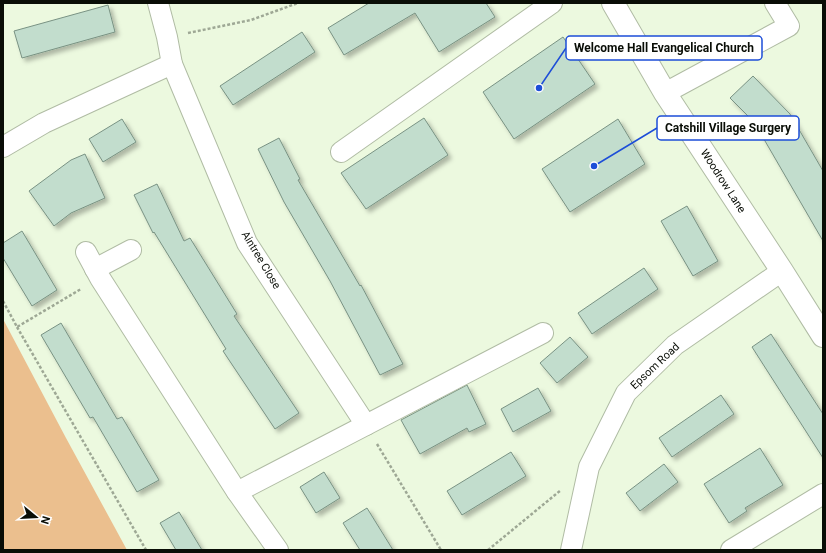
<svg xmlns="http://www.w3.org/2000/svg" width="826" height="553" font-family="Roboto,sans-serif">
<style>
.green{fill:#ebbf8e}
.building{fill:#c2ddcd;stroke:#799283;filter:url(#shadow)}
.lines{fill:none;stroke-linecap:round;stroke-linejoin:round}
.minor-casing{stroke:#b0bca4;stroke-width:22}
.tertiary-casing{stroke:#b0bca4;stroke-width:24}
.path{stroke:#9ea895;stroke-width:2.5;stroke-dasharray:3 2;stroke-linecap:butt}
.minor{stroke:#fff;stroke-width:20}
.tertiary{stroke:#fff;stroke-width:22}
.labels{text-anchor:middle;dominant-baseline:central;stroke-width:4;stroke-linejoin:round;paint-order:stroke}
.street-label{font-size:11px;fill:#090d06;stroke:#fff}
.leader{fill:none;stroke:#1d4ed8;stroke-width:1.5}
.callout-dot{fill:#1d4ed8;stroke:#fff;stroke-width:1.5}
.callout{fill:#fff;stroke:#1d4ed8;stroke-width:1.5}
.callout-label{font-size:12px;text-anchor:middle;font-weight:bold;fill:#090d06}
</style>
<defs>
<filter id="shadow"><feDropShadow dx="3.5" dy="3.5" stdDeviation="2" flood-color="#0004"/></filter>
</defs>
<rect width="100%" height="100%" fill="#ecf9df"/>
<polygon class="green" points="3,319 66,438 127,550 3,550"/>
<g class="building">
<polygon points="369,3 486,3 495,17 439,52 415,13 344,55 328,28"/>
<polygon points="108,5 115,32 22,58 14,31"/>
<polygon points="302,32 315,52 233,105 220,86"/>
<polygon points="563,37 595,84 514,139 483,92"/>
<polygon points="753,76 790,114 823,171 823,241 754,122 730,98"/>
<polygon points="424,118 448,155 366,209 341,173"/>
<polygon points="122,119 136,142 103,162 89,139"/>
<polygon points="618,119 645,164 570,212 542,169"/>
<polygon points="279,138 300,179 298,180 360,286 361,285 403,364 380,375 330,281 284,202 258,149"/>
<polygon points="85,154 105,198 71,213 54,226 29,191 71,160"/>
<polygon points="157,184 184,241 190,238 237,314 234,316 299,413 275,429 223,351 226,349 154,232 153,233 134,195"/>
<polygon points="687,206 718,261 693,276 661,221"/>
<polygon points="22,231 57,290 32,306 3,258 3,243"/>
<polygon points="644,268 658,289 592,334 578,313"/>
<polygon points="61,323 117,419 122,417 159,480 137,492 93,417 90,418 41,335"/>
<polygon points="771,334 823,414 823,458 752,347"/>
<polygon points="570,337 588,357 557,383 540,363"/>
<polygon points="467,385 486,424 469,432 467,428 420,454 401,420"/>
<polygon points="538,388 551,411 513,432 501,409"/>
<polygon points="721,395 734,414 672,457 659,438"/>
<polygon points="760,448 783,485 745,508 747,511 729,523 704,484"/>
<polygon points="511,452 526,476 462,515 447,491"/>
<polygon points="664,464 678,482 640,511 626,493"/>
<polygon points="324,472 340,498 316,513 300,487"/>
<polygon points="367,508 393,550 360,550 343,523"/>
<polygon points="179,512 202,550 176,550 160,523"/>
</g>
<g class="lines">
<g class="minor-casing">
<g id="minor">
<polyline points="158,3 167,37 172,64 247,243 366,425"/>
<polyline points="665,93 789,26 775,3"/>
<polyline points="3,147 44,123 172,64"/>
<polyline points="341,152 552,3"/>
<polyline points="86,252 100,278 237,492 278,550"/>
<polyline points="95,269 131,250"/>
<polyline points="237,492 543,333"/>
<polyline points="571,550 589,467 626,393 675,345 782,271"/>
<polyline points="731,550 823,494"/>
</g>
</g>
<g class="tertiary-casing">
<polyline id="tertiary" points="613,3 665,93 782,271 823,336"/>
</g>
<g class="path">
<polyline points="188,33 251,20 298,3"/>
<polyline points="3,301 17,327 81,289"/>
<polyline points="17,327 146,550"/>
<polyline points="377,444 441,550"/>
<polyline points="488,550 561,490"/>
</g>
<use href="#minor" class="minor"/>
<use href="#tertiary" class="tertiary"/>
</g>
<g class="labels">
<g class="street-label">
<text transform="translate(723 181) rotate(57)">Woodrow Lane</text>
<text transform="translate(261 260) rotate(59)">Aintree Close</text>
<text transform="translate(655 366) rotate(-43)">Epsom Road</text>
</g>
</g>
<path class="leader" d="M539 88L566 48M594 166L657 128"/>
<g class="callout-dot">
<circle cx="539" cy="88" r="4"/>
<circle cx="594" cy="166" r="4"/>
</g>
<g class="callout">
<rect x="566" y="36" width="196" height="24" rx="4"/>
<rect x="657" y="116" width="142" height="24" rx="4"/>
</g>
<g class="callout-label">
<text x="664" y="52">Welcome Hall Evangelical Church</text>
<text x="728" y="132">Catshill Village Surgery</text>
</g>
<rect width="826" height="553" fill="none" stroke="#090d06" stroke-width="8"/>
<g transform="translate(36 517) rotate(108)" stroke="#ffffff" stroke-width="3" paint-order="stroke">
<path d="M0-3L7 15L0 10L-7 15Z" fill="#090d06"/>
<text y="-6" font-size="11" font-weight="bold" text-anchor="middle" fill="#090d06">N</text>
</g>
</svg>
